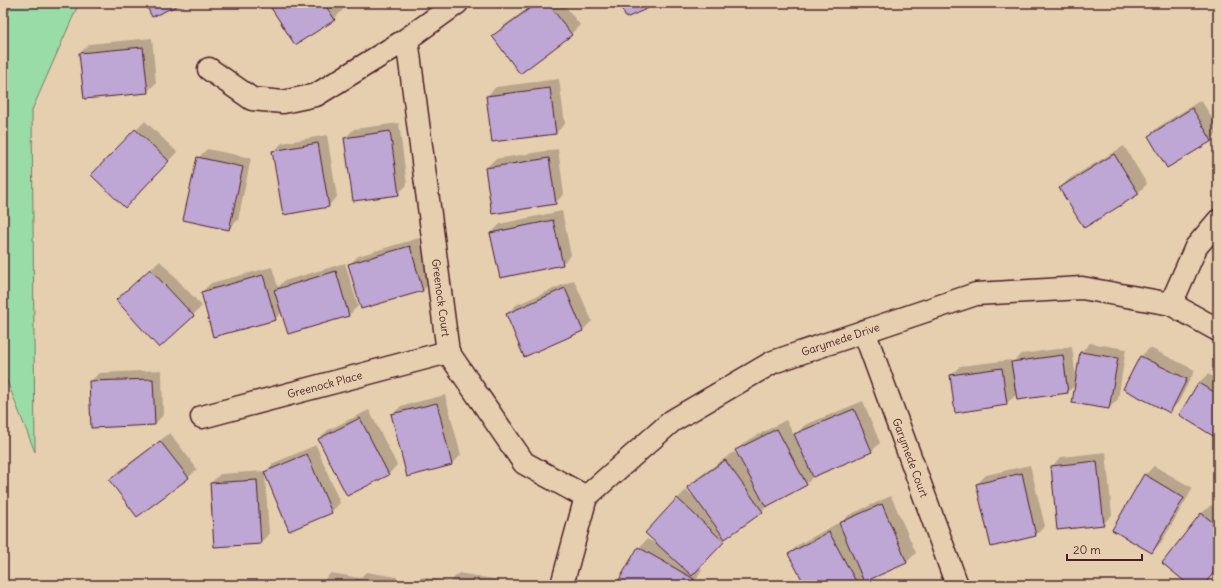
<svg xmlns="http://www.w3.org/2000/svg" width="1221" height="588" font-family="Delius,sans-serif">
<style>
.grass{fill:#99dca7;stroke:#727e69}
.shadow{fill:#0003}
.building{fill:#bea6d5;stroke:#4a1f2b}
.lines{fill:none;stroke-linecap:round;stroke-linejoin:round}
.minor-casing{stroke:#4a1f2b;stroke-width:25}
.minor{stroke:#e6cfaf;stroke-width:22}
.labels{text-anchor:middle;dominant-baseline:central;stroke-width:3.5;stroke-linejoin:round;paint-order:stroke}
.street-label{font-size:11px;fill:#4a1f2b;stroke:#e6cfaf}
</style>
<rect width="100%" height="100%" fill="#e6cfaf"/>
<filter id="ink" filterUnits="userSpaceOnUse"><feTurbulence type="fractalNoise" baseFrequency=".025" numOctaves="2"/><feDisplacementMap in="SourceGraphic" scale="8" xChannelSelector="R" yChannelSelector="G"/><feConvolveMatrix kernelMatrix="1 2 1 2 8 2 1 2 1" color-interpolation-filters="sRGB"/></filter>
<g filter="url(#ink)">
<polygon class="grass" points="12,3 79,3 32,110 35,452 3,371 3,26"/>
<g class="shadow">
<polygon points="270,3 338,3 343,10 334,19"/>
<polygon points="535,3 563,3 580,25 571,34 494,36 502,27"/>
<polygon points="152,38 156,83 147,92 80,53 89,44"/>
<polygon points="559,79 565,124 556,133 487,96 496,87"/>
<polygon points="1218,90 1218,98 1215,93"/>
<polygon points="1201,100 1218,128 1218,133 1211,140 1149,136 1158,127"/>
<polygon points="145,121 177,152 134,197 92,175"/>
<polygon points="399,123 407,185 398,194 345,138 354,129"/>
<polygon points="327,135 337,197 328,206 273,152 282,143"/>
<polygon points="1124,146 1147,184 1138,193 1061,188 1069,179"/>
<polygon points="207,149 251,158 238,220 229,229 198,158"/>
<polygon points="558,149 564,194 555,203 486,168 495,159"/>
<polygon points="562,211 571,255 562,264 491,233 500,224"/>
<polygon points="419,238 432,281 423,290 349,265 358,256"/>
<polygon points="160,261 202,306 193,315 126,291"/>
<polygon points="345,263 358,306 349,315 288,333 282,312 275,319 202,292 211,283 272,267 278,287 284,281"/>
<polygon points="574,280 592,321 583,330 525,355 507,314 516,305"/>
<polygon points="1090,343 1126,349 1118,399 1109,408 1076,384 1068,392 1017,399 1017,394 1006,404 951,375 960,366 1011,360 1011,364 1021,354 1072,347 1076,379 1081,352"/>
<polygon points="1150,348 1195,370 1178,403 1169,412 1124,389 1141,356"/>
<polygon points="162,370 163,415 155,424 90,382 99,373"/>
<polygon points="1208,374 1218,380 1218,438 1180,415 1199,383"/>
<polygon points="445,395 461,455 452,464 392,415 401,406"/>
<polygon points="863,401 880,443 871,452 815,475 806,484 768,505 762,511 731,533 699,568 702,570 693,585 617,585 639,548 647,539 660,546 677,499 686,490 695,498 696,497 688,487 697,478 734,452 740,459 741,458 736,451 745,442 786,420 797,441 798,441 796,434 805,425"/>
<polygon points="369,410 397,465 389,474 348,495 319,439 328,430"/>
<polygon points="170,433 197,469 188,478 110,480 119,471"/>
<polygon points="316,445 340,503 331,512 265,474 269,534 260,543 215,546 211,483 220,474 266,471 274,463"/>
<polygon points="1106,452 1112,515 1103,524 1052,466 1061,457"/>
<polygon points="1030,465 1045,526 1036,535 992,545 977,484 986,475"/>
<polygon points="1154,466 1193,488 1161,543 1152,552 1145,475"/>
<polygon points="891,496 916,553 907,562 866,580 861,585 806,585 789,554 798,545 838,523 839,525 849,515"/>
<polygon points="1211,505 1218,510 1218,568 1204,585 1191,585 1163,563 1202,513"/>
<polygon points="366,572 397,577 395,584 399,585 322,585 322,582 331,573 360,578"/>
<polygon points="459,573 499,580 498,585 414,585 422,577 450,582"/>
<polygon points="757,580 770,585 752,585"/>
<polygon points="270,582 289,585 267,585"/>
</g>
<g class="building">
<polygon points="145,3 183,3 152,17"/>
<polygon points="268,3 324,3 335,20 295,45"/>
<polygon points="537,3 548,3 572,35 520,74 492,36"/>
<polygon points="619,3 660,3 626,18"/>
<polygon points="143,47 148,93 84,99 79,53"/>
<polygon points="550,88 556,134 492,142 486,96"/>
<polygon points="1192,108 1212,141 1167,168 1148,136"/>
<polygon points="135,129 169,161 125,208 91,175"/>
<polygon points="390,131 399,195 353,201 344,138"/>
<polygon points="318,143 329,207 283,215 272,151"/>
<polygon points="1114,154 1139,194 1084,228 1059,188"/>
<polygon points="197,157 243,167 229,230 183,220"/>
<polygon points="549,158 556,204 492,214 485,168"/>
<polygon points="553,220 563,265 500,278 490,233"/>
<polygon points="410,246 423,291 361,309 348,264"/>
<polygon points="150,269 194,316 159,348 116,300"/>
<polygon points="336,271 349,316 288,334 274,290"/>
<polygon points="263,275 276,320 213,337 201,292"/>
<polygon points="565,288 583,331 524,357 506,314"/>
<polygon points="1080,352 1118,358 1109,409 1072,403"/>
<polygon points="1063,355 1068,393 1017,400 1011,362"/>
<polygon points="1140,356 1187,379 1170,413 1123,389"/>
<polygon points="1002,368 1007,405 955,413 950,375"/>
<polygon points="153,379 155,425 91,428 89,381"/>
<polygon points="1198,383 1218,394 1218,439 1179,415"/>
<polygon points="437,403 452,465 407,477 391,414"/>
<polygon points="854,409 872,452 813,477 794,434"/>
<polygon points="360,418 389,475 347,496 318,439"/>
<polygon points="777,429 807,485 766,507 735,450"/>
<polygon points="160,441 189,478 137,517 109,480"/>
<polygon points="307,454 332,513 289,531 264,472"/>
<polygon points="725,460 763,512 725,539 687,487"/>
<polygon points="1097,461 1104,525 1057,530 1051,466"/>
<polygon points="1022,473 1036,536 991,547 976,484"/>
<polygon points="1144,474 1184,498 1152,553 1112,530"/>
<polygon points="257,480 261,544 214,547 210,483"/>
<polygon points="677,498 724,542 692,576 645,533"/>
<polygon points="882,504 907,563 864,582 839,523"/>
<polygon points="1201,513 1218,526 1218,567 1204,585 1189,585 1162,563"/>
<polygon points="829,532 858,585 805,585 788,554"/>
<polygon points="638,547 694,579 690,585 616,585"/>
<polygon points="356,580 384,585 356,585"/>
</g>
<g class="lines">
<g class="minor-casing">
<g id="minor">
<path id="s1" d="M407,39L448,352L524,463L586,497"/>
<polyline points="209,69 252,99 283,102 316,95 407,39 457,3"/>
<polyline points="1171,304 1196,247 1218,221"/>
<path id="s2" d="M864,331L957,585"/>
<path id="s3" d="M202,417L448,352"/>
<path id="s4" d="M562,585L586,497L672,421L773,362L976,294L1082,288L1171,304L1218,330"/>
</g>
</g>
<use href="#minor" class="minor"/>
</g>
</g>
<g class="labels">
<g class="street-label">
<text stroke="none"><textPath href="#s1" startOffset="261">Greenock Court</textPath></text>
<text stroke="none"><textPath href="#s4" startOffset="394">Garymede Drive</textPath></text>
<text stroke="none"><textPath href="#s3" startOffset="127">Greenock Place</textPath></text>
<text stroke="none"><textPath href="#s2" startOffset="135">Garymede Court</textPath></text>
</g>
</g>
<rect width="1221" height="588" fill="none" stroke="#e6cfaf" stroke-width="16"/>
<rect x="8" y="8" width="1205" height="572" fill="none" stroke="#4a1f2b" stroke-width="1.5" filter="url(#ink)"/>
<path d="M1067 554v6h75v-6" fill="none" stroke="#4a1f2b" stroke-width="2"/>
<text x="1073" y="554" font-size="12" fill="#4a1f2b" stroke="#e6cfaf" stroke-width="3" paint-order="stroke">20 m</text>
</svg>
